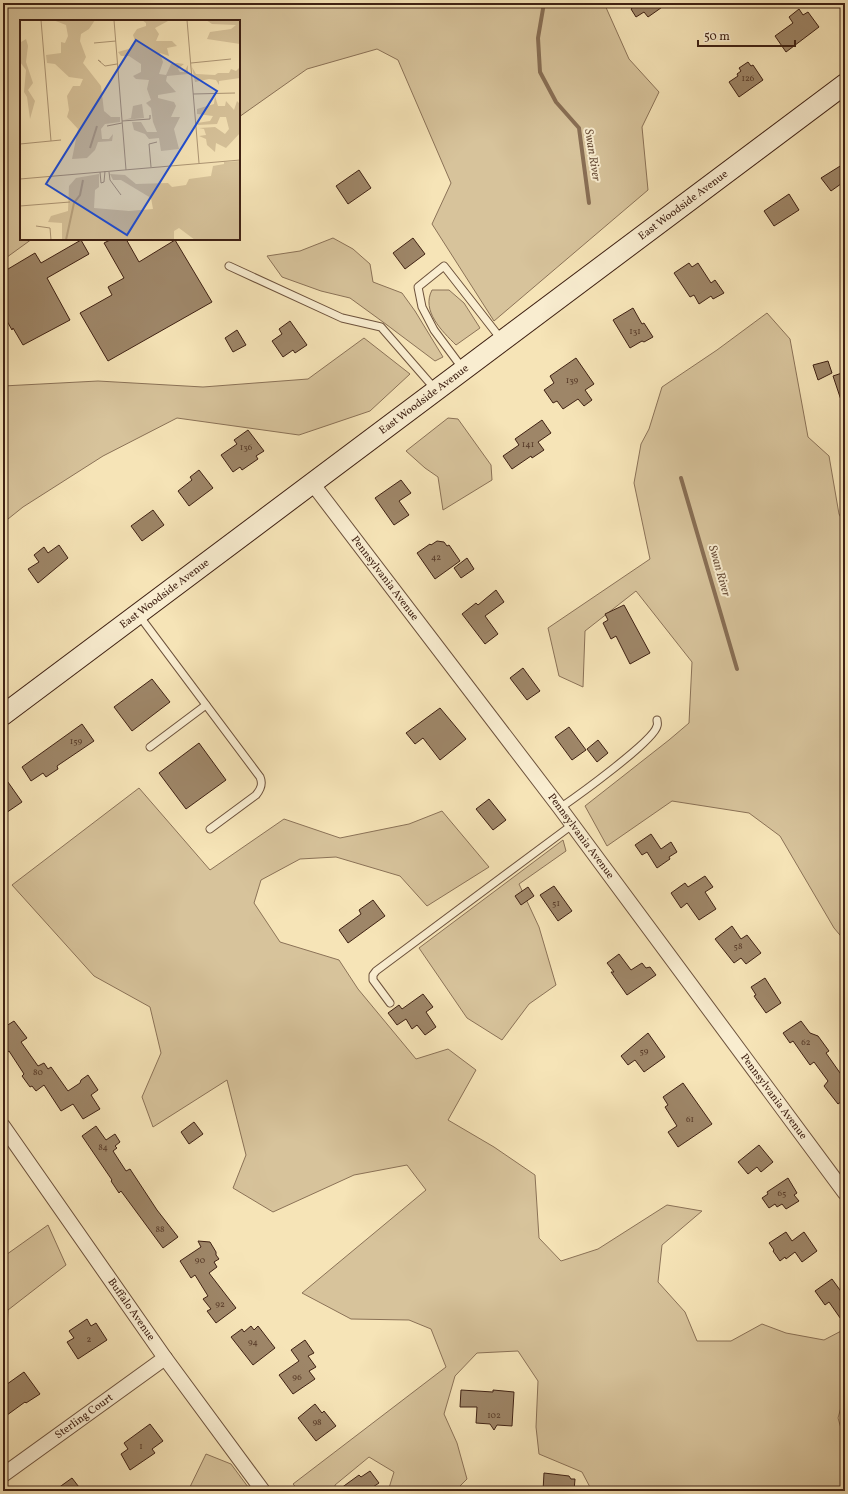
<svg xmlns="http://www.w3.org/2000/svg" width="848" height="1494" font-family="Vollkorn,serif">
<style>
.green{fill:#d7c39b;stroke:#8b7257}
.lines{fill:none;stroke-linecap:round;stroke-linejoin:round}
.stream{stroke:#886e54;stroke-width:4}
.building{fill:#9e8668;stroke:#3f2113}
.lane-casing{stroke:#6d523c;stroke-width:9}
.street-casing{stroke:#6d523c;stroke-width:16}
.secondary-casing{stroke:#3f2113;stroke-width:22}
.lane{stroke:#f9edd0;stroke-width:7}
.street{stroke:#f9edd0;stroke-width:14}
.secondary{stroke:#f9edd0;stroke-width:20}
.labels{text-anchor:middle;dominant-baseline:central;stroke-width:4;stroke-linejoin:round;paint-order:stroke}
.number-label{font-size:9px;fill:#573a28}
.street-label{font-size:11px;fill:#3f2113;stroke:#f9edd0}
.water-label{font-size:12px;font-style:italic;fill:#694e39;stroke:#f9edd0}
.inset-river{fill:none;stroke:#b8a27f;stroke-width:2}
.inset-road{fill:none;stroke:#ad9675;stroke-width:1}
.view{fill:#1d4ed8;fill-opacity:0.15;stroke:#1d4ed8;stroke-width:2}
.inset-edge{fill:none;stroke:#3f2113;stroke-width:2}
</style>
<rect width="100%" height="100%" fill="#f6e4b7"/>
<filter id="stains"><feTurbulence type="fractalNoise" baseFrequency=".005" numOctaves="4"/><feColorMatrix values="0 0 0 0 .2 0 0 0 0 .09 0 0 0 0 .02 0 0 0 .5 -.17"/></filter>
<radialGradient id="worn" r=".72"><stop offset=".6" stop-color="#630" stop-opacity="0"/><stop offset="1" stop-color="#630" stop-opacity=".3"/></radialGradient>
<g class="green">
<polygon points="3,3 604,3 629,59 659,92 642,127 648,190 494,321 432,224 451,183 398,60 377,49 307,69 239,117 239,21 21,21 21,239 32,239 3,260"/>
<polygon points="333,238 353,249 370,264 373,282 402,293 415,311 443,357 435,361 383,322 350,298 321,291 282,277 267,256 300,251"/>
<path d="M432,290H449L464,303L480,328L456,345C442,331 421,311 432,290Z"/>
<polygon points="767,313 790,339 808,437 829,456 839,514 845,525 845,941 834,928 780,836 749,813 672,801 607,846 585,806 669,740 689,723 692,662 636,591 585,631 583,687 559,676 548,628 650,559 634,483 641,444 649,429 662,387 717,350"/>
<polygon points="364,338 410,374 370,411 299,435 177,418 103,456 23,507 3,523 3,386 98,381 203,387 308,379"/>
<polygon points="448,418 458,419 491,465 492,480 443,510 438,477 425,468 406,451"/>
<polygon points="139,788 210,870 284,819 340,838 409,824 442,811 489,867 427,906 400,876 336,857 300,859 261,880 254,903 280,942 339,960 358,989 416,1059 448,1049 476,1070 448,1120 494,1147 535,1175 539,1238 561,1261 598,1249 667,1205 702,1211 662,1245 658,1282 685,1312 697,1341 731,1341 762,1324 786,1333 824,1340 845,1329 845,1393 838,1418 845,1442 845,1491 592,1491 582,1472 539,1454 536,1427 538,1381 518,1351 477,1353 455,1376 444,1414 457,1443 467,1479 455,1491 388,1491 394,1472 369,1457 335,1485 335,1491 299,1491 293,1484 446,1367 431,1329 409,1320 351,1319 302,1293 426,1190 407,1165 354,1175 273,1212 233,1188 246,1155 227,1080 153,1127 142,1097 161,1053 150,1007 94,976 12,885"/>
<polygon points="563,840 566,851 519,884 539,927 556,985 529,1004 502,1040 467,1018 419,948"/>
<polygon points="48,1225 66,1265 8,1310 6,1348 3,1351 3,1257"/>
<polygon points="206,1454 231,1464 251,1491 188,1491"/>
</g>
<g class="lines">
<g class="stream">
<polyline points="544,3 538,38 540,72 556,102 579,128 589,203"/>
<polyline points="681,478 737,669"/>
</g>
</g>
<g class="building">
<polygon points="638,3 668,3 648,17 644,12 636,17 631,9"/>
<polygon points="799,9 803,15 808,12 819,27 786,52 775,36 793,23 789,17"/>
<polygon points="748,62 751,66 753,65 763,80 739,97 729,82 738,76 737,74 741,71 739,68"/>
<polygon points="845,163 845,181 831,191 821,178"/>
<polygon points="359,170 371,188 348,204 336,186"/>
<polygon points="789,194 799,210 774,226 764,211"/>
<polygon points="413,238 425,254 405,269 393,253"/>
<polygon points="112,239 126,239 139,262 175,240 212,302 108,361 80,313 112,295 108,287 124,278 104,243"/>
<polygon points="81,240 89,254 47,278 70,320 23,345 13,328 12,330 3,314 3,272 35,253 41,263"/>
<polygon points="689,263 692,267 698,263 711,283 715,280 724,293 713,299 711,296 699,304 694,295 690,297 674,273"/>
<polygon points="633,308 642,324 644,323 653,337 644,342 642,341 630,348 613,320"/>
<polygon points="290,321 307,345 295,353 293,350 283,357 272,341 282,334 279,329"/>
<polygon points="237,330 246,345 233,352 225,338"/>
<polygon points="576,358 594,384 585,390 592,400 584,406 578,399 563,409 557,401 553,403 544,390 554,383 550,376"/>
<polygon points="828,361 832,373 818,380 813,365"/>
<polygon points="845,372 845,405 843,406 833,376"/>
<polygon points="542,420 551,433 538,442 544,450 532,458 531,456 512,469 503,456 519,445 515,439"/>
<polygon points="248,430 264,451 256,456 258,459 242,470 240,467 233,472 221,455 237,444 234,440"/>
<polygon points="199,470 213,488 189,506 178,491 192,480 190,477"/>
<polygon points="401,480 411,493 399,501 409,515 394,525 375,498"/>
<polygon points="153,510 164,525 142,541 131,526"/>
<polygon points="437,541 444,542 447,546 449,545 460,561 435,579 417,553 430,544 431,545"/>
<polygon points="59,545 68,558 38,583 28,569 39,562 34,555 44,547 48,553"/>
<polygon points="467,558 474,569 461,578 454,568"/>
<polygon points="496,590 504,602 485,616 498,634 485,644 462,614 476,603 478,605"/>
<polygon points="624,605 650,653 630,664 616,636 611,639 603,623 608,620 605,614"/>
<polygon points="523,668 540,691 527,700 510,678"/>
<polygon points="152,679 170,702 132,731 114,707"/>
<polygon points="440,708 466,739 440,760 423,738 415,744 406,733"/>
<polygon points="82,724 94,741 57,766 58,769 46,777 43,773 31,781 22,767"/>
<polygon points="569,727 586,750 572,760 555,737"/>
<polygon points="598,740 608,753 597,762 587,749"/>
<polygon points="199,743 226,780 186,809 159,773"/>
<polygon points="3,775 22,802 3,815"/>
<polygon points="489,799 506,820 493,830 476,809"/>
<polygon points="651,834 661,849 671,842 677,852 669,857 670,859 657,868 647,852 642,855 635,845"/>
<polygon points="705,876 713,887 705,892 716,909 699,920 687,903 681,908 671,893 685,883 688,887"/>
<polygon points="554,886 572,911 558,921 540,895"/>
<polygon points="528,887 534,896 521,905 515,896"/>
<polygon points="373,900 385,916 348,943 339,930 361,914 359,910"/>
<polygon points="732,926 741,939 747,935 761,953 746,964 741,958 734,963 715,939"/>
<polygon points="619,954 631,970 642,963 646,968 650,967 656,975 627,995 611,972 614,972 607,963"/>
<polygon points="765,978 781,1003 766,1013 754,996 756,995 751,987"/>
<polygon points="423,994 433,1007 426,1012 436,1027 425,1035 417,1025 412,1029 406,1019 397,1025 388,1013 399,1005 402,1009"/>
<polygon points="14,1021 27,1038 21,1042 38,1066 44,1063 48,1069 51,1067 68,1091 80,1083 81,1080 88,1075 98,1090 91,1095 100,1109 83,1119 73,1104 61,1111 44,1085 36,1091 32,1086 30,1087 22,1076 24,1074 9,1051 3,1056 3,1028"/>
<polygon points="801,1021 810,1033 818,1036 829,1051 826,1053 845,1080 845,1099 838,1104 824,1086 828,1081 814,1062 810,1065 793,1041 790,1043 783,1033"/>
<polygon points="648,1033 665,1057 644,1072 635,1060 628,1065 621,1056"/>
<polygon points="683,1083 712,1124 678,1147 668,1132 677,1126 665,1107 668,1105 663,1097"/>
<polygon points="194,1122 203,1134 189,1144 181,1132"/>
<polygon points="96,1126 106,1140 115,1134 120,1142 115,1146 117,1148 113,1151 126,1171 130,1169 157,1210 178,1237 163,1248 121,1191 119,1193 111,1181 112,1180 82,1136"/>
<polygon points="759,1145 773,1162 761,1172 757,1167 748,1174 738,1162"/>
<polygon points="788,1178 797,1193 794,1195 799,1201 786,1209 782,1204 777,1207 775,1204 769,1208 762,1198 768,1194 767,1192"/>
<polygon points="786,1232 792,1241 804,1232 817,1251 802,1262 795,1252 786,1259 785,1257 780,1261 773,1251 774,1250 769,1243"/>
<polygon points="198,1241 210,1242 216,1252 216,1255 219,1259 214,1262 217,1267 209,1273 236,1308 216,1323 207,1311 211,1309 203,1299 208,1296 195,1275 191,1278 180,1261 201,1247"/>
<polygon points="832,1279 845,1297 845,1325 829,1302 825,1305 815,1291"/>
<polygon points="87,1319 91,1326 96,1323 107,1340 78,1359 67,1342 74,1338 69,1331"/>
<polygon points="251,1326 254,1330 258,1326 275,1348 253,1365 231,1337 242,1329 244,1332"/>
<polygon points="305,1340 314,1353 308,1356 316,1367 309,1371 315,1379 293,1394 279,1375 299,1361 291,1350"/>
<polygon points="24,1372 40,1394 26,1403 25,1402 3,1418 3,1387"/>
<polygon points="461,1390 493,1392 493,1390 514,1392 512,1426 497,1425 494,1430 490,1424 476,1423 477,1407 460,1407"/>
<polygon points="315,1404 322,1413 324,1411 336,1426 316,1441 298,1418"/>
<polygon points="150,1424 163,1441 152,1449 155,1453 130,1470 121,1454 128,1449 124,1443"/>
<polygon points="370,1471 379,1483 367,1491 337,1491 359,1475 361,1477"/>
<polygon points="544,1473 569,1476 571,1479 575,1479 574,1491 543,1491"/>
<polygon points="72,1478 82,1491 54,1491"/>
</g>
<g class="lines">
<g class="lane-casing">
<g id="lane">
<polyline points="229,266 342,318 381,327 435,389"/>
<polyline points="463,369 434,330 422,307 418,287 444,266 501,339"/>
<path d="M138,614L260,777C263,784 261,789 256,795L210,829"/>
<polyline points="150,747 206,705"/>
<path d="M560,808C576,797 654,741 657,726C658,724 657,722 657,720"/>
<polyline points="390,1003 373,980 373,975 376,971 572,825"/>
</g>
</g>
<g class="street-casing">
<g id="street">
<path id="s1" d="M312,483L560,808L845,1193"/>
<path id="s2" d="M3,1126L165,1358L263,1491"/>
<path id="s3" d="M3,1475L165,1358"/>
</g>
</g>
<g class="secondary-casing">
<g id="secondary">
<path id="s4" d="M3,715L845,84"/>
</g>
</g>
<use href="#lane" class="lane"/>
<use href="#street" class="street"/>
<use href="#secondary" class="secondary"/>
</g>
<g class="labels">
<g class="number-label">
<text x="748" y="78">126</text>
<text x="635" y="331">131</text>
<text x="572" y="380">139</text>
<text x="528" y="444">141</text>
<text x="246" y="447">136</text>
<text x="436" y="557">42</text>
<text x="76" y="741">159</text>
<text x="556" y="903">51</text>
<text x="738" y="946">58</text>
<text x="806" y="1042">62</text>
<text x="644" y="1051">59</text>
<text x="38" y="1072">80</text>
<text x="690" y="1119">61</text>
<text x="103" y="1147">84</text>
<text x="782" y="1193">65</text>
<text x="160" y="1229">88</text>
<text x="200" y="1260">90</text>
<text x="220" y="1304">92</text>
<text x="89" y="1339">2</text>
<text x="253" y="1342">94</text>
<text x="297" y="1377">96</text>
<text x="494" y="1415">102</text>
<text x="317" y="1422">98</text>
<text x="141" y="1446">1</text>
</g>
<g class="street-label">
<text stroke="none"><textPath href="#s4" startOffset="850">East Woodside Avenue</textPath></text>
<text stroke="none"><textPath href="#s4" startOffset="526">East Woodside Avenue</textPath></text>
<text stroke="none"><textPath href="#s1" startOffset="120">Pennsylvania Avenue</textPath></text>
<text stroke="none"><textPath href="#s4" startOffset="202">East Woodside Avenue</textPath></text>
<text stroke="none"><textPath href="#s1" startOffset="444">Pennsylvania Avenue</textPath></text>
<text stroke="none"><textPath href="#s1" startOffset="768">Pennsylvania Avenue</textPath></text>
<text stroke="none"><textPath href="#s2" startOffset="224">Buffalo Avenue</textPath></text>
<text stroke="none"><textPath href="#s3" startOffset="100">Sterling Court</textPath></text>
</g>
<g class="water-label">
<text transform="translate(592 155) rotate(81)">Swan River</text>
<text transform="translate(719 571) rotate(74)">Swan River</text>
</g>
</g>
<g transform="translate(20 20)">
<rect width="220" height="220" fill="#f6e4b7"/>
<path d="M33,0H75L69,9L61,14L60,21L66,37L63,43L81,66L84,91L91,97H100V102L85,104L81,109L82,119H89L93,114L92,121L78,122L75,130L67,138L52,139L58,109L47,97L49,90L47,76L53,66H60L63,59L49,57L35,44L27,43L26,35L41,33V22L45,23L48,16L46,5ZM122,0L148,1L135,8L139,14L136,21H152L157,26L147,28L149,36L140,33L143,42L139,54L146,55L151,44L157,43L164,44L158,49L160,52H164L168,45V54L147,56L146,61L156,72L138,75V78L154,82L156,86L151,97H160L154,109L159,129L141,131L139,118L129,119L125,114L114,110L112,102H121L127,112H137L133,102L131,88L126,83L131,80L127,69L129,60L116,59L113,56L121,52V44L109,36H101L98,32L112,28L115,21L113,15L117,9L126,6V3ZM186,0H220V24L187,19L190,12L211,9L216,5L192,4ZM6,19L8,26L6,42L13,63L8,70L15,81L10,99L7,77L4,72L6,50L0,42L1,22ZM172,47L176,54L195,55L198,53H209L211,49L216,51L220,47V58L199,61V65L196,60L189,59L175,62ZM195,76L198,86H205L206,81L214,90L217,81L220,84V113L206,128L196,123L195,132L187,125L186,119L179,116L186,115L184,109L179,108L195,107L205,114L209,109L206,97H200L197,104L178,105L177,103L190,101L193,96L177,94V89L194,84ZM122,84L124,98L104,100L111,98L113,86ZM220,141V220H175L159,208L154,211V220H42V203L28,202L31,196L48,191L49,166L56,158L79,154V167L75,170L74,188L109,191L133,189L131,178L101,160H93L90,154L105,155L116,164L148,163L152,167L166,165L169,159L191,156L193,146L204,144V142Z" fill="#d7c39b"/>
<path class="inset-river" d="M70,128L77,106M46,220L54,183L60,175L63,160"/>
<path class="inset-road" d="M21,0L31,121M94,0L106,150M167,0L179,143M74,23L96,21M81,42L78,40L85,46L97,44M171,43L211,39M173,74L215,73M102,101L130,99V95M87,106L102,103M0,124L41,120M131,147L129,124L137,122M80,152L81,163L84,162L85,151M89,152L90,160L101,175M0,159L220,140M0,186L50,182M16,206L30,208L31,220"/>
<path class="view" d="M116,20L197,71L107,215L26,164Z"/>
<rect width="220" height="220" class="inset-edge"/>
</g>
<rect width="848" height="1494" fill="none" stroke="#f6e4b7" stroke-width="16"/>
<rect x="4" y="4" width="840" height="1486" fill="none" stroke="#3f2113" stroke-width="2"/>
<rect x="8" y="8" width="832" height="1478" fill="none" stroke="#3f2113"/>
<path d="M698 40v6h97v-6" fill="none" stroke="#3f2113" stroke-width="2"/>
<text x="704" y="40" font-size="12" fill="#3f2113" stroke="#f9edd0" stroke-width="3" paint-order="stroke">50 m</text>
<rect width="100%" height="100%" filter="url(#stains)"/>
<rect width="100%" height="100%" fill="url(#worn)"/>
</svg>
